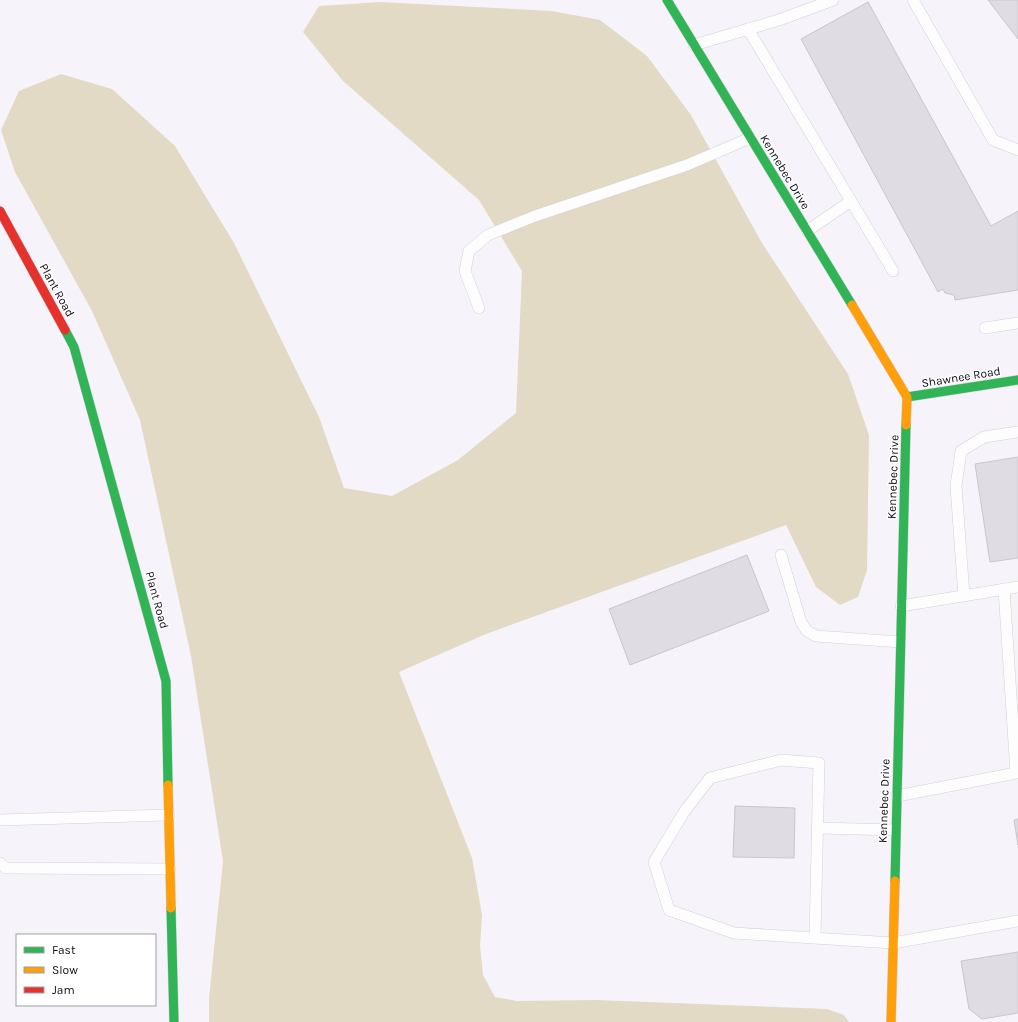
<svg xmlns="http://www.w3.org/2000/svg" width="1018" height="1022" font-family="Karla,sans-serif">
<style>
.forest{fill:#e2dac4}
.building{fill:#dfdce4;stroke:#c8c6cd}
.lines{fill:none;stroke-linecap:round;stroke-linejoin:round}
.lane-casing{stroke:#d2cfd7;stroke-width:12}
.fast-casing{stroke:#d2cfd7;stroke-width:10}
.slow-casing{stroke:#d2cfd7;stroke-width:10}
.jam-casing{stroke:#d2cfd7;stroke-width:10}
.lane{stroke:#fefdfe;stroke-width:11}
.fast{stroke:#30b455;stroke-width:9}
.slow{stroke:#ff9f0a;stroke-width:9}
.jam{stroke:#e5322d;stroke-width:9}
.labels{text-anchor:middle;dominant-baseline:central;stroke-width:3;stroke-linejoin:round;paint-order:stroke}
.street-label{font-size:12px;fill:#100c16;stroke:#fff}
</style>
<rect width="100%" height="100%" fill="#f6f4fa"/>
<polygon class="forest" points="380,2 552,11 600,20 647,56 691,115 762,243 848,374 869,435 867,570 858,597 840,605 816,587 786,525 486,634 399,672 472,858 482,915 480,946 483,975 495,997 517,1001 596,1000 827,1009 844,1015 849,1022 209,1022 209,998 223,861 191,656 140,420 92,311 15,172 1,130 19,91 61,74 112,89 175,146 234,243 319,417 344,488 392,496 458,460 516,413 522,271 479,200 343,81 303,32 319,6"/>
<g class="building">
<polygon points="988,0 1018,0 1018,39"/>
<polygon points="868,2 991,226 1018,211 1018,290 955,300 954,295 945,293 943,289 938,292 801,39"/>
<polygon points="1018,457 1018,558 990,562 975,464"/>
<polygon points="747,555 769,611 630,665 609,609"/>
<polygon points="735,806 795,808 794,858 733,857"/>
<polygon points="1018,819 1018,845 1014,820"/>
<polygon points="1018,952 1018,1013 982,1019 969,1009 961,961"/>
</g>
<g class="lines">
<g class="lane-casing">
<g id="lane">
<polyline points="913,0 993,140 1018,150"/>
<polyline points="748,29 893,271"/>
<polyline points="694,45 779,20 833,0"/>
<polyline points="807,231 851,201"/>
<polyline points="479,308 465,271 469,251 488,235 535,216 687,165 750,138"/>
<polyline points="985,328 1018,323"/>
<polyline points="781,555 801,622 807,631 816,636 900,642"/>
<polyline points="964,596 956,486 961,451 984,437 1018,432"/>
<polyline points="901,606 1018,587"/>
<polyline points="897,796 1016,773 1004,589"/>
<polyline points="0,820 169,815"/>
<polyline points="818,828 895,830"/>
<polyline points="0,863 6,868 170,869"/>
<polyline points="815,937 819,763 781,760 710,778 684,812 654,862 669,910 734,933 893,943 1018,921"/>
</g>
</g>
<g class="fast-casing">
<g id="fast">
<polyline points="667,0 852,305"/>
<polyline points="65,330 74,347 166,681 168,785"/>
<polyline points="907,397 1018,380"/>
<polyline points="895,881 906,425"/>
<polyline points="171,908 174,1022"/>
</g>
</g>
<g class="slow-casing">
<g id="slow">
<polyline points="852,305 907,397 906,425"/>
<polyline points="168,785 171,908"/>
<polyline points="891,1022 895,881"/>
</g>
</g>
<g class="jam-casing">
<polyline id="jam" points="0,211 65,330"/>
</g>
<use href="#lane" class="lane"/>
<use href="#fast" class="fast"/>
<use href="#slow" class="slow"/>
<use href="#jam" class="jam"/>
</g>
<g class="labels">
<g class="street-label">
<text transform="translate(785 172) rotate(59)">Kennebec Drive</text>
<text transform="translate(57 290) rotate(61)">Plant Road</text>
<text transform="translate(961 377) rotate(-9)">Shawnee Road</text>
<text transform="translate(893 477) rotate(-88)">Kennebec Drive</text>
<text transform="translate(157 600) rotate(75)">Plant Road</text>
<text transform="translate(884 801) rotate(-88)">Kennebec Drive</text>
</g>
</g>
<rect x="16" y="934" width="140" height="72" fill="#ffffff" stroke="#9f9ea2"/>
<rect x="24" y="947" width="20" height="6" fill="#30b455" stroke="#9f9ea2"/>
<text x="52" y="954" font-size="12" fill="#100c16">Fast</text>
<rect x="24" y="967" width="20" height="6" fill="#ff9f0a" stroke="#9f9ea2"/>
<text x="52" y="974" font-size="12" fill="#100c16">Slow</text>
<rect x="24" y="987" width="20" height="6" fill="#e5322d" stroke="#9f9ea2"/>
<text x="52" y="994" font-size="12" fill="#100c16">Jam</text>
</svg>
